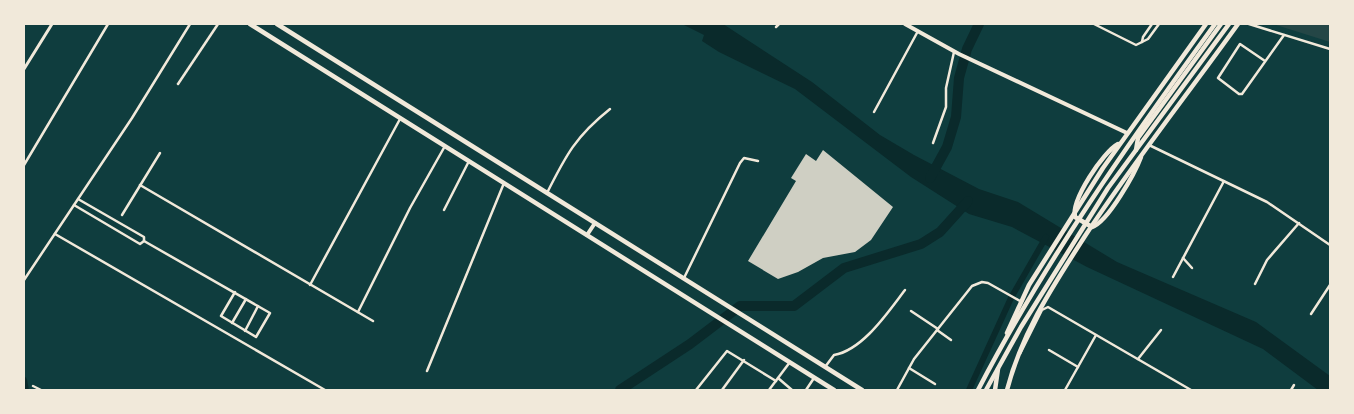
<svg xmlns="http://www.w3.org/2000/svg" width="1354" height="414" font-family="'PT Sans Narrow',sans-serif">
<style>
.green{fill:#244646}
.water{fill:#0a2a2b}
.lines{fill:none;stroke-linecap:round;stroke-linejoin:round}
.canal{stroke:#0a2a2b;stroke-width:6}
.river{stroke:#0a2a2b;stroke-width:10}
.building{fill:#cfcfc3}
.minor{stroke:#f1e9da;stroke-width:2.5}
.tertiary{stroke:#f1e9da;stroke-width:3}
.secondary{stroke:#f1e9da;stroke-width:4}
.primary{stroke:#f1e9da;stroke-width:4.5}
</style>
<rect width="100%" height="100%" fill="#0f3d3e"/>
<polygon class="green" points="1273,24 1330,24 1330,42"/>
<polygon class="water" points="682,24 723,24 812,82 880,135 914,155 979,189 1018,202 1117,262 1256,322 1330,376 1330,390 1318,390 1263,349 1087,267 1012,227 969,214 911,177 795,89 719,52 702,41 704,35"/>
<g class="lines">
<g class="canal">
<polyline points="24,380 26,390"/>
<polyline points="969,390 1011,298 1046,237"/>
</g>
<g class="river">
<polyline points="930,178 947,147 956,117 959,78 967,49 979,24"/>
<polyline points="620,390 690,344 740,306 794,306 844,268 921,244 940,232 968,201"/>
</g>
</g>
<polygon class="building" points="823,150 893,207 871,240 855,252 823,258 798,272 778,279 748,261 796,181 791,178 806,154 816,161"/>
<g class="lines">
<g class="minor">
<polyline points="1094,24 1136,45 1148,39 1159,24"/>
<polyline points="1249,24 1330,49"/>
<polyline points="776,27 779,24"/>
<polyline points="1142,42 1143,37 1152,24"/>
<polyline points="1265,61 1240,44 1218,78 1239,94 1242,94 1284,35"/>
<polyline points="178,84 218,24"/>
<polyline points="874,112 918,31"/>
<polyline points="933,143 946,107 946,88 954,52"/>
<polyline points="1149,145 1267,202 1330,245"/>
<polyline points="24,165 108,24"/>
<polyline points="140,185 373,321"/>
<path d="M547,193C566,155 576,136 610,109"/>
<polyline points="74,205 140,244 144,241 144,237 78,199"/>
<polyline points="444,210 469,161"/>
<polyline points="122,215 160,153"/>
<polyline points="55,234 325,390"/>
<polyline points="144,241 270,313 256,337 221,316 235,292"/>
<polyline points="1183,258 1192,268"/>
<polyline points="1173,277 1224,181"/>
<polyline points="684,278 740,163 744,158 758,161"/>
<polyline points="24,280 132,118 190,24"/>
<polyline points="1255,284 1267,260 1299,223"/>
<polyline points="310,285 400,119"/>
<polyline points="911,311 938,329"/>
<polyline points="358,312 410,208 445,146"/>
<polyline points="1311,314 1330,285"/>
<polyline points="232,323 246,299"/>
<polyline points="937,330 951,340"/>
<polyline points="245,331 258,306"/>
<polyline points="1049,350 1078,367"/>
<polyline points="1020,354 1042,310 1048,307 1191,390"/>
<polyline points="1138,359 1161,330"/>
<path d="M825,367L834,355C863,350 888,312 905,290"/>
<polyline points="909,368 935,384"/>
<polyline points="427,371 504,183"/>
<polyline points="778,378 792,390"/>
<polyline points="33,386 41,390"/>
<polyline points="696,390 727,351 776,381"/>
<polyline points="722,390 744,360"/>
<polyline points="769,390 790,362"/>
<polyline points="806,390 814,378"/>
<polyline points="897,390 914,359 972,286 982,282 988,283 1020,301"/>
<polyline points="1065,390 1096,335"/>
<polyline points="1291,390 1294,385"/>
</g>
<polyline class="tertiary" points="24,69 52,24"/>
<g class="secondary">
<polyline points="905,24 959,54 1127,133"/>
<polyline points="587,235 595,223"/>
</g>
<g class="primary">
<polyline points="250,24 834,390"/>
<polyline points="277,24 862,390"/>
<path d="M1118,144C1103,152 1071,200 1075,217L1092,227C1108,222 1135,173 1141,157"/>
<polyline points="1136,150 1138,138 1221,24"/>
<polyline points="1007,333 1029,285 1103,168 1206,24"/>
<path d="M978,390C1045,261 1130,141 1215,24"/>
<polyline points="986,390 1021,327 1108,188 1229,24"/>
<polyline points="995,390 998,369"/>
<path d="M1007,390C1022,332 1053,286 1085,236C1133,163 1187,95 1238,24"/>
</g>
</g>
<rect width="1354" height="414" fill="none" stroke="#f1e9da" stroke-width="50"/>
</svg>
